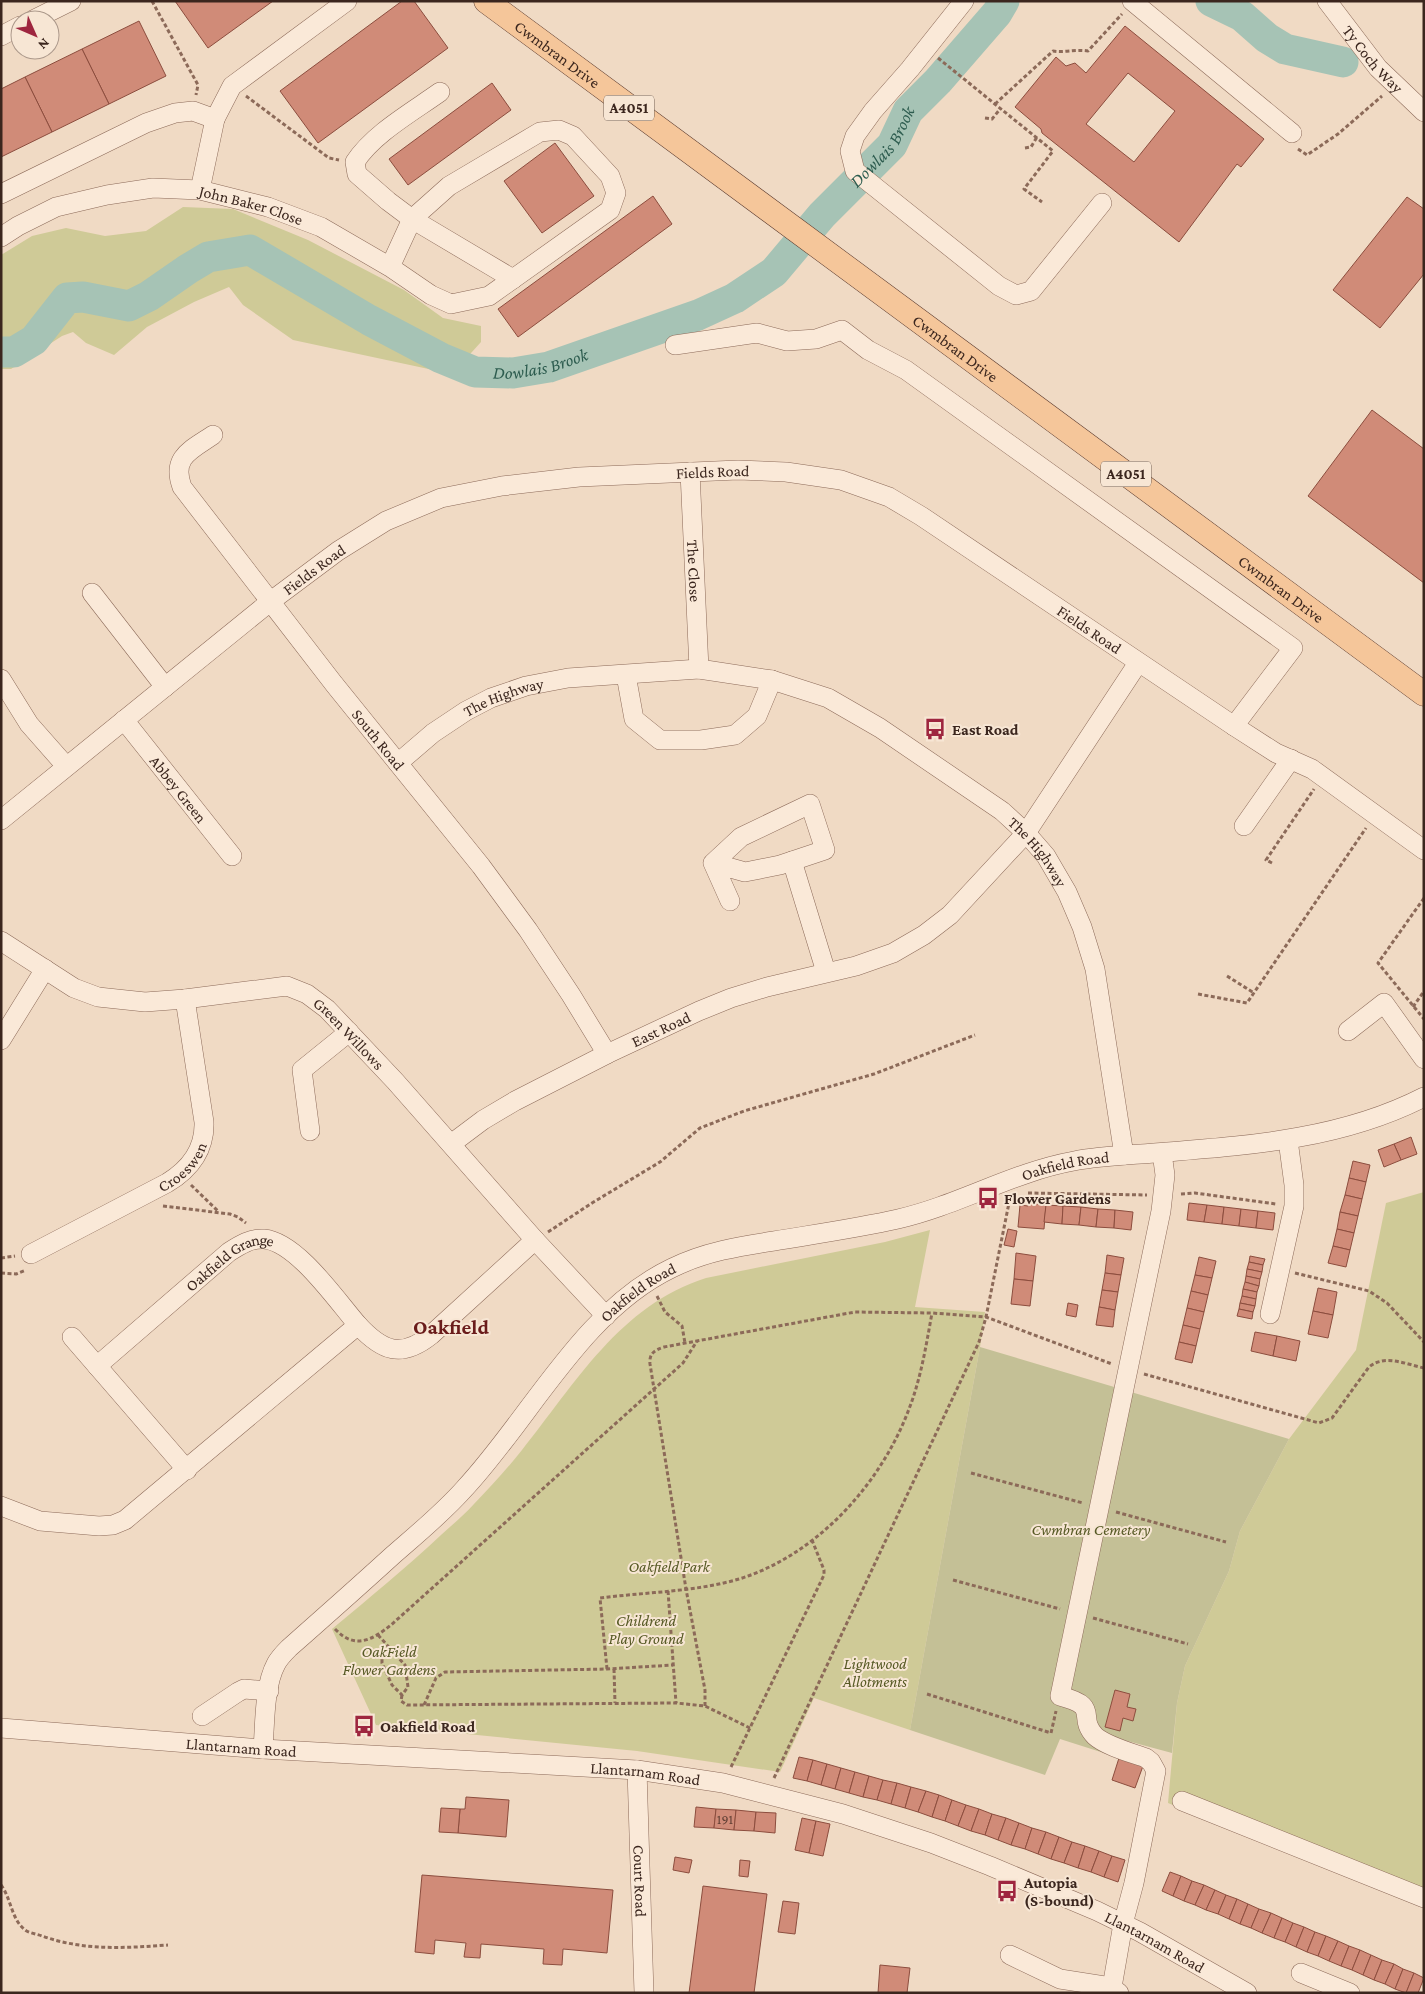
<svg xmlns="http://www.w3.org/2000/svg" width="1425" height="1994" font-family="'Crimson Pro',serif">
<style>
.green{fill:#cfca97}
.cemetery{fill:#c4c096}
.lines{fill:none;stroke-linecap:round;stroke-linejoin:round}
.river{stroke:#a6c3b5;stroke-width:31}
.building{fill:#d08b78;stroke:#8c4d3e;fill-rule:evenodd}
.minor-casing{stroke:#8c6a59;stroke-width:20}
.major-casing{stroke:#59392e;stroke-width:25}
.path{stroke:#8c6a59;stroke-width:3;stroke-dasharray:4 2.5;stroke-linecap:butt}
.minor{stroke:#fae9d8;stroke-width:19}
.major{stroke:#f5c69a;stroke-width:24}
.labels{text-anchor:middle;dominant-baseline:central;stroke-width:4;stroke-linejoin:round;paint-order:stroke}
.number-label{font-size:14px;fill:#603f34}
.shield{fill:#f7e6d4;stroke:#736055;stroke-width:1}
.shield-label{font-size:15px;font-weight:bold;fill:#3b261e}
.street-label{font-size:16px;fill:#3b261e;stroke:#f7e6d4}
.poi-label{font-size:16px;font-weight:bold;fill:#3b261e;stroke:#f7e6d4;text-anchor:start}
.park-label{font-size:16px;font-style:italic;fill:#565924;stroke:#f7e6d4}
.water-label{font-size:18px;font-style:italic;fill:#2d5c4f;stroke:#f7e6d4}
.district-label{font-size:21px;font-weight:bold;fill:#6a1c1b;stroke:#f7e6d4}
</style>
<rect width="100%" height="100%" fill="#f0dac4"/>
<g class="green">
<polygon points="183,207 233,209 308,240 404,290 443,318 481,326 481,342 452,374 293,340 243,305 229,287 194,302 147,327 114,355 86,343 73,332 62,336 11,369 1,369 1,255 32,236 66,228 105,236 146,231"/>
<polygon points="1424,1192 1424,1905 1168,1803 1177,1703 1185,1666 1229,1571 1240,1531 1289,1439 1356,1350 1386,1203"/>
<path d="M930,1230L915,1307L985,1312L980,1347L910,1730L814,1698L780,1772L637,1751L376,1725L332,1629C369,1598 406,1568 441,1535C452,1525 464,1515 474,1504C490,1487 507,1469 522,1450C575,1384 620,1305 706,1278L885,1242Z"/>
</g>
<polygon class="cemetery" points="980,1347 1289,1439 1240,1531 1229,1571 1185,1666 1177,1703 1172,1753 1109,1736 1104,1753 1060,1739 1045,1775 910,1730"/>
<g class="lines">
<g class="river">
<polyline points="1211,1 1242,16 1267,38 1285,49 1343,62"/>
<path id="s1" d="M1,352H14L34,340L67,298L83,297L129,306L149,296L188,269L208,257L250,250L369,320L441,358L475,372L513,373L549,367L698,315L735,298L774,272L822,215L892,145L908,111L938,81L997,13L1004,1"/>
</g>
</g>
<g class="building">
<polygon points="175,1 273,1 208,48"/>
<polygon points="402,1 414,1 448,48 318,143 280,91"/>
<polygon points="139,21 166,76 109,104 82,49"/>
<path d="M1125,26L1264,139L1241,167L1237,164L1179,242L1042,133L1041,129L1015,107L1056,57L1066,66L1075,63L1086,73ZM1128,73L1175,111L1134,162L1086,124Z"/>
<polygon points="82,49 109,104 52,132 25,77"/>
<polygon points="25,77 52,132 1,157 1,89"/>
<polygon points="492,83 511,110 408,185 389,159"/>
<polygon points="555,143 594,196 542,233 504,181"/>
<polygon points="653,196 672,224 518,337 498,309"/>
<polygon points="1407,197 1424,209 1424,274 1380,328 1333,290"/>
<polygon points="1372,410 1424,449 1424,583 1308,496"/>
<polygon points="1411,1137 1417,1154 1401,1160 1394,1144"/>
<polygon points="1394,1144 1401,1160 1384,1167 1378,1150"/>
<polygon points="1353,1161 1370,1165 1366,1182 1349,1178"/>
<polygon points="1349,1178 1366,1182 1362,1199 1345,1195"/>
<polygon points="1345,1195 1362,1199 1358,1216 1340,1212"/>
<polygon points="1029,1203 1046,1205 1044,1229 1018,1227 1020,1205 1028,1206"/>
<polygon points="1189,1203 1207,1205 1204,1222 1187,1220"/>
<polygon points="1046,1205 1063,1206 1062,1224 1044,1222"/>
<polygon points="1207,1205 1224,1207 1222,1224 1204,1222"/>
<polygon points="1063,1206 1081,1207 1079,1225 1062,1224"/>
<polygon points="1081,1207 1098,1209 1096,1227 1079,1225"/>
<polygon points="1224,1207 1241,1209 1239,1226 1222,1224"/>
<polygon points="1098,1209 1115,1210 1114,1228 1096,1227"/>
<polygon points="1241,1209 1258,1211 1256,1228 1239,1226"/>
<polygon points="1115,1210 1133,1212 1131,1230 1114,1228"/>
<polygon points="1258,1211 1275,1213 1273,1230 1256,1228"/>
<polygon points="1340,1212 1358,1216 1354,1233 1337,1229"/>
<polygon points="1008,1229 1017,1231 1014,1247 1004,1245"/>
<polygon points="1337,1229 1354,1233 1350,1250 1333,1246"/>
<polygon points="1333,1246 1350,1250 1346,1267 1328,1263"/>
<polygon points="1016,1253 1036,1256 1033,1281 1014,1279"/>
<polygon points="1107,1255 1124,1258 1121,1275 1105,1273"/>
<polygon points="1250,1256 1265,1259 1263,1265 1249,1262"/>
<polygon points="1199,1257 1216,1261 1212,1278 1195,1275"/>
<polygon points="1249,1262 1263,1265 1262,1272 1247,1269"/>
<polygon points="1247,1269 1262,1272 1260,1279 1246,1276"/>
<polygon points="1105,1273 1121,1275 1118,1292 1102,1290"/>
<polygon points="1195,1275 1212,1278 1208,1295 1191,1291"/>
<polygon points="1246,1276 1260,1279 1259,1286 1245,1282"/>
<polygon points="1014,1279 1033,1281 1030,1306 1011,1304"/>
<polygon points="1245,1282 1259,1286 1257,1292 1243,1289"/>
<polygon points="1318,1288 1337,1292 1333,1315 1313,1311"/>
<polygon points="1243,1289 1257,1292 1256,1299 1242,1296"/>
<polygon points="1102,1290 1118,1292 1115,1310 1099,1307"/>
<polygon points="1191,1291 1208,1295 1204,1312 1187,1308"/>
<polygon points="1242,1296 1256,1299 1255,1306 1240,1303"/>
<polygon points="1068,1303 1078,1305 1076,1317 1066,1315"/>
<polygon points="1240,1303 1255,1306 1253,1312 1239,1309"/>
<polygon points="1099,1307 1115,1310 1113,1327 1096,1325"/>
<polygon points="1187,1308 1204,1312 1200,1329 1183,1325"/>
<polygon points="1239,1309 1253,1312 1252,1319 1237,1316"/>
<polygon points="1313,1311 1333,1315 1328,1338 1308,1334"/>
<polygon points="1183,1325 1200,1329 1196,1346 1179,1342"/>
<polygon points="1255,1332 1277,1336 1273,1356 1251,1351"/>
<polygon points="1277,1336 1300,1341 1296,1361 1273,1356"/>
<polygon points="1179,1342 1196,1346 1192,1363 1175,1359"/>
<polygon points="1115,1690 1130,1694 1127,1707 1136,1709 1133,1721 1123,1718 1120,1731 1105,1727"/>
<polygon points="799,1757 813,1760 807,1781 793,1778"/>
<polygon points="1119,1758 1143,1766 1135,1788 1112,1780"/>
<polygon points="813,1760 827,1764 821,1785 807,1781"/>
<polygon points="827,1764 841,1768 835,1789 821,1785"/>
<polygon points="841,1768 855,1772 849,1793 835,1789"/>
<polygon points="855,1772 869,1776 863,1797 849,1793"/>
<polygon points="869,1776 883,1780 877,1800 863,1797"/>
<polygon points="883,1780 897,1783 891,1804 877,1800"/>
<polygon points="897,1783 911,1787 905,1808 891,1804"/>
<polygon points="911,1787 926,1791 918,1812 905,1808"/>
<polygon points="926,1791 939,1795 932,1817 918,1812"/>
<polygon points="939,1795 952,1800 945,1821 932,1817"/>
<polygon points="466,1797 509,1800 506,1837 458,1833 460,1809 465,1809"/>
<polygon points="952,1800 966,1805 958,1826 945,1821"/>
<polygon points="966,1805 979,1809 971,1831 958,1826"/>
<polygon points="696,1807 716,1809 714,1828 694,1827"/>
<polygon points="441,1808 460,1809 458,1833 439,1832"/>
<polygon points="716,1809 736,1810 734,1830 714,1828"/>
<polygon points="979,1809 992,1814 985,1835 971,1831"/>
<polygon points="736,1810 756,1812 754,1831 734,1830"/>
<polygon points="756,1812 776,1813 775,1833 754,1831"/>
<polygon points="992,1814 1006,1818 998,1840 985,1835"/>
<polygon points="802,1818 816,1821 809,1853 795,1850"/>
<polygon points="1006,1818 1019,1823 1011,1845 998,1840"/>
<polygon points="816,1821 830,1824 823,1856 809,1853"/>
<polygon points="1019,1823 1032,1828 1025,1849 1011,1845"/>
<polygon points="1032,1828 1046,1832 1038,1854 1025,1849"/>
<polygon points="1046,1832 1059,1837 1051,1859 1038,1854"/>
<polygon points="1059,1837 1072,1842 1064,1863 1051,1859"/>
<polygon points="1072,1842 1085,1846 1078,1868 1064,1863"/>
<polygon points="1085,1846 1099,1851 1091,1872 1078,1868"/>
<polygon points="1099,1851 1112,1856 1104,1877 1091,1872"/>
<polygon points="1112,1856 1125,1860 1118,1882 1104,1877"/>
<polygon points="675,1857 692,1860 689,1873 673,1870"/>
<polygon points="740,1860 750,1861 748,1877 739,1876"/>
<polygon points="1170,1872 1181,1876 1173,1896 1162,1891"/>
<polygon points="422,1875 613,1890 607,1953 563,1949 562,1965 543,1964 544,1949 481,1944 480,1958 464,1957 466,1943 435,1940 434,1954 415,1952"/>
<polygon points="1181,1876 1192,1881 1184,1901 1173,1896"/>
<polygon points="1192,1881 1204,1885 1195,1905 1184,1901"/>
<polygon points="1204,1885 1215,1890 1206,1910 1195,1905"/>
<polygon points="703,1886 767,1894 754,1993 689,1993"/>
<polygon points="1215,1890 1226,1895 1218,1914 1206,1910"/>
<polygon points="1226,1895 1237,1899 1229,1919 1218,1914"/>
<polygon points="1237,1899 1248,1904 1240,1924 1229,1919"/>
<polygon points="783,1901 799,1903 795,1934 778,1932"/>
<polygon points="1248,1904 1259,1909 1251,1928 1240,1924"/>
<polygon points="1259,1909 1271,1913 1262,1933 1251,1928"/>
<polygon points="1271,1913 1282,1918 1274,1938 1262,1933"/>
<polygon points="1282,1918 1293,1923 1285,1942 1274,1938"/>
<polygon points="1293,1923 1304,1927 1296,1947 1285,1942"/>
<polygon points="1304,1927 1315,1932 1307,1952 1296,1947"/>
<polygon points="1315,1932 1326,1936 1318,1956 1307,1952"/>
<polygon points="1326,1936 1338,1941 1329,1961 1318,1956"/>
<polygon points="1338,1941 1349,1946 1341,1966 1329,1961"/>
<polygon points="1349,1946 1360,1950 1352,1970 1341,1966"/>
<polygon points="1360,1950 1371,1955 1363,1975 1352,1970"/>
<polygon points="1371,1955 1382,1960 1374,1980 1363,1975"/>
<polygon points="1382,1960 1394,1964 1385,1984 1374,1980"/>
<polygon points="1394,1964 1403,1969 1395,1989 1385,1984"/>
<polygon points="880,1965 910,1968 907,1993 878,1993"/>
<polygon points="1403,1969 1414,1973 1406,1993 1395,1989"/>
<polygon points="1414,1973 1424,1978 1418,1993 1406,1993"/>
</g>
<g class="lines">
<g class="minor-casing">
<g id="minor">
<polyline points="964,1 910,69 873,111 855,136 850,151 855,171 999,286 1016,295 1031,291 1102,203"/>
<polyline points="1132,1 1292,133"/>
<path id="s2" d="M1327,1L1378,68L1424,112"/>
<polyline points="33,20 71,1"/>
<polyline points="1,36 20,26"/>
<path d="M440,92C412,112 373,134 355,162L357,174L388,201L412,219L513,279"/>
<polyline points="200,190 215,119 232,86 347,1"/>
<polyline points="1,194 146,123 175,113 193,111 215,119"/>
<path id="s3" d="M1,237L18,226L56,207L107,195L153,188L200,190L268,207L321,227L390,267L431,295L451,304L489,296L610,210L616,193L610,176L573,136L559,130L540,132L449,186L412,219L390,267"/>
<polyline points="675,345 757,333 787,341 816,339 842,330 868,350 906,370 1293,648 1234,726"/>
<path id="s4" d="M213,435C191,450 171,457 182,487L334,684L481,866L528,930L571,995L607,1054"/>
<path id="s5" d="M690,472L699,669"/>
<polyline points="92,593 165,687"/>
<polyline points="626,675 634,719 660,740 701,740 735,735 757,716 772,680"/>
<polyline points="1,679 29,724 66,766"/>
<path id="s6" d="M124,720L232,856"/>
<path id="s7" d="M398,763L433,733L466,711L491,698L526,686L568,678L699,669L772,680L828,698L880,728L1002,811L1026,833L1046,856L1067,892L1082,927L1095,969L1124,1155"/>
<path id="s8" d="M1,820L271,601L338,551L386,521L441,498L502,486L579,477L738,470L786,472L841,480L889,497L921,516L1234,726L1276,753L1312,769L1424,850"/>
<polyline points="1244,826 1291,759"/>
<polyline points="792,861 826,972"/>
<polyline points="713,863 745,872 780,865 825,850 810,804 741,837 713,863 730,901"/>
<path id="s9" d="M1,941L74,988L98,997L145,1002L185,999L287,986L307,994L327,1009L395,1081L535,1240L606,1316"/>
<polyline points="1348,1031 1384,1003 1424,1059"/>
<polyline points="1,1040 45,969"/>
<polyline points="310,1131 302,1070 349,1032"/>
<path id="s10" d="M451,1144L483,1120L515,1101L607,1054L699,1011L731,998L767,987L856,966L893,953L924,935L950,915L1026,833L1138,663"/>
<path id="s11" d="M31,1254L167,1183C190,1169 205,1150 204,1122L185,999"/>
<polyline points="1270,1314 1294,1206 1294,1185 1288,1140"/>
<polyline points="72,1337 187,1470"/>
<path id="s12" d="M97,1366L229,1252C240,1245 251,1238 264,1239C297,1242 337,1301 358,1325"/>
<path d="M1,1506L40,1521L99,1526L113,1525L125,1520L358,1325C382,1351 401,1359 431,1335L535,1240"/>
<polyline points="202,1716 238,1692 244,1689 269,1691"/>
<path id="s13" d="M1,1728L263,1749L637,1770L723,1783L843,1814L931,1843L990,1866L1097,1911L1140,1932L1247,1993"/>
<path id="s14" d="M263,1749C265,1724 264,1686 276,1664C279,1658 284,1653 289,1648C323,1618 358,1587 392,1556C417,1534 443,1513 465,1488C531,1417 582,1311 672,1268C704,1252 740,1246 774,1241C816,1234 858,1228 898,1219C959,1205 1013,1172 1074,1161C1105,1155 1136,1155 1167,1152C1255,1145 1344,1138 1424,1097"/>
<path id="s15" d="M637,1770L644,1993"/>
<polyline points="1182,1801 1424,1898"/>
<polyline points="1010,1955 1060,1979 1111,1987 1119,1993"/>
<polyline points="1301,1973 1350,1993"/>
<path d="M1111,1993L1123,1924L1134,1883L1156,1771L1151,1762L1146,1758C1132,1753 1106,1746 1095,1736C1076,1716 1102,1707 1060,1696L1161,1211L1165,1175L1162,1153"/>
</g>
</g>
<g class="major-casing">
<g id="major">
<path id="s16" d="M486,1L1424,694"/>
</g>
</g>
<g class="path">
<polyline points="152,1 198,85 196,95"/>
<polyline points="938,58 1053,151 1024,189 1042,202"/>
<polyline points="246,96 329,158 339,160"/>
<path d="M995,104L1053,51C1064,53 1075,49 1088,51L1122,14"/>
<polyline points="985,118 992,119 1001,108"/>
<polyline points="1025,148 1031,147 1037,137"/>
<polyline points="1298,149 1307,155 1338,134 1382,96"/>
<polyline points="1272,863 1266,860 1314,789"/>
<polyline points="1424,898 1378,963 1424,1019"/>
<polyline points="1227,976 1254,993"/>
<polyline points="1198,994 1247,1003 1366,828"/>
<polyline points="1413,1007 1424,991"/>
<polyline points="191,1185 219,1212"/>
<polyline points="1028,1193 1147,1195"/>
<polyline points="1181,1194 1195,1193 1276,1204"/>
<polyline points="163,1206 230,1214 238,1217 246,1223"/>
<polyline points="548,1232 592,1203 660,1162 700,1128 744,1111 874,1074 975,1035"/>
<polyline points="1,1258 15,1256"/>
<polyline points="1,1273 16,1274 26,1270"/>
<polyline points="1295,1273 1369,1291 1387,1303 1424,1342"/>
<polyline points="657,1296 665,1312 682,1326 685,1343"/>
<path d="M1144,1374L1319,1423L1332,1418L1369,1367C1385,1354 1405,1364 1424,1368"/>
<polyline points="971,1473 1083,1503"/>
<polyline points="1116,1512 1226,1542"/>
<polyline points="953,1580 1060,1609"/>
<polyline points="668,1591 676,1703"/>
<polyline points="1093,1618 1188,1644"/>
<path d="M335,1629C355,1650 372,1640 391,1625L683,1363L697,1341"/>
<polyline points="378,1635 405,1665 408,1687 402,1695 392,1685 382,1663 382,1659 391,1649"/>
<path d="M607,1669L600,1598C646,1592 695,1592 739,1579C817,1555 881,1484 909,1409C921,1378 926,1346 932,1313"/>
<polyline points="614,1669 615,1703"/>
<polyline points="927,1694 1051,1733 1056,1711"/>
<polyline points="402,1695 401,1701 407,1705 676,1703 705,1706 750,1728"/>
<polyline points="424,1705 436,1678 445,1672 607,1669 673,1665"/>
<path d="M705,1706V1690L686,1589L650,1364C649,1354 654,1350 664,1347L855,1312L932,1313L986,1317L1112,1364"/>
<polyline points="731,1767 824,1575 824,1570 812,1540"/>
<polyline points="774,1778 979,1342 986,1317 1010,1198"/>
<path d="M1,1885C11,1898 11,1918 24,1929C28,1933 37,1934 42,1936C84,1951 125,1948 168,1945"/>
</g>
<use href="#minor" class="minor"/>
<use href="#major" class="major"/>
</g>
<defs>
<g id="bus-bare" transform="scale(1.725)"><path d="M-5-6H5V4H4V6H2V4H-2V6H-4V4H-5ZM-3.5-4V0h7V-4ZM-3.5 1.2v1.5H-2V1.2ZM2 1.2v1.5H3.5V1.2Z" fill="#9e263f" stroke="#f7e6d4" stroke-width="2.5" paint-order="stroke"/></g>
</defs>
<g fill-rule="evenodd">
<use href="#bus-bare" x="935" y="729"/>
<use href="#bus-bare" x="988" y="1198"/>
<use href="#bus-bare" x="364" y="1726"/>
<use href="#bus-bare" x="1007" y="1891"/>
</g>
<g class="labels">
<g class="number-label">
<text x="725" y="1819">191</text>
</g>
<g class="shield">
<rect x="604" y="95.5" width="50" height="25" rx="4"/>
<rect x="1101" y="461.5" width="50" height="25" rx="4"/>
</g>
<g class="shield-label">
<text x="629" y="108">A4051</text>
<text x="1126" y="474">A4051</text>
</g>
<g class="street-label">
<text stroke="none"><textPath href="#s16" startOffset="89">Cwmbran Drive</textPath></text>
<text stroke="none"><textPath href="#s2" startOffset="74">Ty Coch Way</textPath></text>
<text stroke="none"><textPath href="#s3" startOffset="262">John Baker Close</textPath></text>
<text stroke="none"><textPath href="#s16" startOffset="584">Cwmbran Drive</textPath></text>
<text stroke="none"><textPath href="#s8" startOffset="821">Fields Road</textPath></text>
<text stroke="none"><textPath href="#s8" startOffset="401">Fields Road</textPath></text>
<text stroke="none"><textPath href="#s5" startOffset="99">The Close</textPath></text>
<text stroke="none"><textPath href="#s16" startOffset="989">Cwmbran Drive</textPath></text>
<text stroke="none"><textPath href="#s8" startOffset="1241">Fields Road</textPath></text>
<text stroke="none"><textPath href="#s7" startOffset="126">The Highway</textPath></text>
<text stroke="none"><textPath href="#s4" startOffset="388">South Road</textPath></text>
<text stroke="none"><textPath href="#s6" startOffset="88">Abbey Green</textPath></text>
<text stroke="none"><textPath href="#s7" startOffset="720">The Highway</textPath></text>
<text stroke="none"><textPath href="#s10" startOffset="240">East Road</textPath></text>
<text stroke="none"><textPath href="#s9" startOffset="382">Green Willows</textPath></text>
<text stroke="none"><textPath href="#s11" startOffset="176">Croeswen</textPath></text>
<text stroke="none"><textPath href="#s14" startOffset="1058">Oakfield Road</textPath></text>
<text stroke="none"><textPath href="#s12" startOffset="171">Oakfield Grange</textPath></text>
<text stroke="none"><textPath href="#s14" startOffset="608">Oakfield Road</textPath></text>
<text stroke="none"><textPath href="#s13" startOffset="241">Llantarnam Road</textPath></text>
<text stroke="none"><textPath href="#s13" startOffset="646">Llantarnam Road</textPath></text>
<text stroke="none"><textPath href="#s15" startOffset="111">Court Road</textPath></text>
<text stroke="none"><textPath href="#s13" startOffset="1186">Llantarnam Road</textPath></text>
</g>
<g class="poi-label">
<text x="952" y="729">East Road</text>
<text x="1004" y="1198">Flower Gardens</text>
<text x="380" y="1726">Oakfield Road</text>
<text x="1024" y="1882">Autopia<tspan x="1024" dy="18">(S-bound)</tspan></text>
</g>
<g class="park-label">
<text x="1091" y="1529">Cwmbran Cemetery</text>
<text x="669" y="1566">Oakfield Park</text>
<text x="646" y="1620">Childrend<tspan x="646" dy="18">Play Ground</tspan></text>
<text x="389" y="1651">OakField<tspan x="389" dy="18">Flower Gardens</tspan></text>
<text x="875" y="1663">Lightwood<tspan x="875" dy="18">Allotments</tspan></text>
</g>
<g class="water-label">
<text stroke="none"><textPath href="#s1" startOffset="1031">Dowlais Brook</textPath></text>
<text stroke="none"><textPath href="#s1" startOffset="611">Dowlais Brook</textPath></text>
</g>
<g class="district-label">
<text x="451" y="1327">Oakfield</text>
</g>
</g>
<rect width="1425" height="1994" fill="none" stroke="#3b261e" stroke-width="5"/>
<g transform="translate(35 35) rotate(135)"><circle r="24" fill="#f7e6d4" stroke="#ac998b"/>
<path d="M0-4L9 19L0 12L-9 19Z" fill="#9e263f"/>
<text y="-8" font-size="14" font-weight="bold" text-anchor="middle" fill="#3b261e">N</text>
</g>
</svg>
